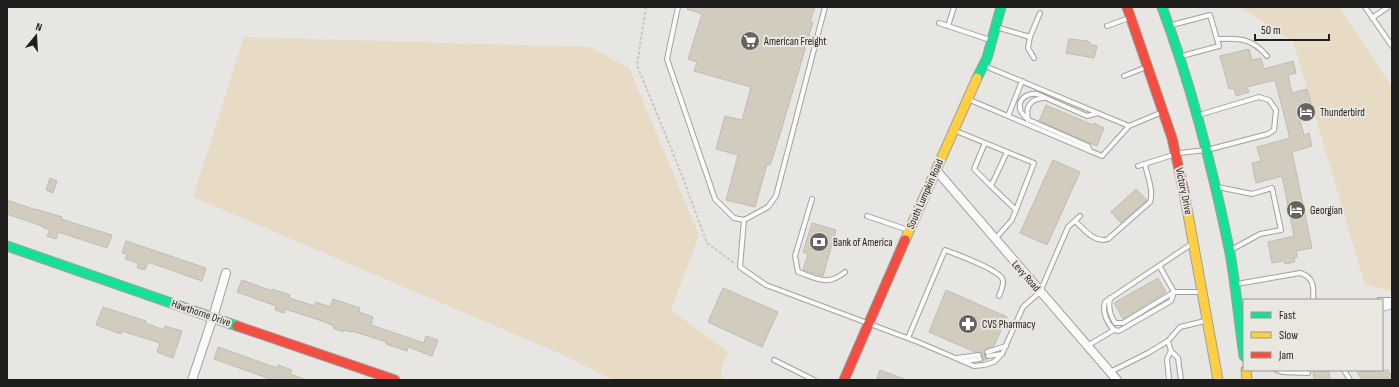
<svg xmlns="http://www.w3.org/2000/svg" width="1399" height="387" font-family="'Sofia Sans Condensed',sans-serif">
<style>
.green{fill:#e7dbc5}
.building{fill:#d2ccbf;stroke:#bebcb9}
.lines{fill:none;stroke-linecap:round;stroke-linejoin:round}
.lane-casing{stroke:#a2a09d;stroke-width:6}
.street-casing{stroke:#a2a09d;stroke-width:10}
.fast-casing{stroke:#a2a09d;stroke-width:11}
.slow-casing{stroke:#a2a09d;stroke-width:11}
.jam-casing{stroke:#a2a09d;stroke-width:11}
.path{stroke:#c8c7c5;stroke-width:2;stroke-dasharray:3 2;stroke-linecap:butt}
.lane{stroke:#fcfbfb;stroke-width:4}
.street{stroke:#fcfbfb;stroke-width:8}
.fast{stroke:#16e098;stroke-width:9}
.slow{stroke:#ffcf43;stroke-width:9}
.jam{stroke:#f24e42;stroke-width:9}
.labels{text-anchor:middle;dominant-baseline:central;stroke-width:4;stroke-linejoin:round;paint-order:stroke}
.poi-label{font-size:11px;fill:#201e1c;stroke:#eae7e0;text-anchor:start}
.street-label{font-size:11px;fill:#201e1c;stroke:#eae7e0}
</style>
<rect width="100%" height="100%" fill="#e8e6e2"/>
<g class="green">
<polygon points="1240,7 1339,7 1392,87 1392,291 1365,285 1293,41"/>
<polygon points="244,37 590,47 629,68 699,235 671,310 728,352 721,369 722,380 614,380 568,357 193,197"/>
</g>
<g class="building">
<polygon points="687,7 815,7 810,21 813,22 781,131 770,165 767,164 755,207 726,200 738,155 716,149 725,116 742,120 751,87 694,71 697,62 688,59 702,14 687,9"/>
<polygon points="1069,39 1088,41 1092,45 1097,46 1094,58 1066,53"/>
<polygon points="1249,49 1252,60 1261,58 1264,69 1293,61 1296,73 1288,75 1292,93 1307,89 1314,113 1299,117 1304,135 1309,133 1312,146 1292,152 1312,248 1296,251 1297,257 1294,258 1295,262 1285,264 1284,261 1272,263 1268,242 1294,236 1282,176 1256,183 1252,163 1261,161 1257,147 1290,138 1275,80 1247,87 1249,92 1236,96 1234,88 1229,89 1220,56"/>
<polygon points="1046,105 1093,125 1094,123 1104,128 1097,146 1039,121"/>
<polygon points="1053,160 1080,172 1047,245 1020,233"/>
<polygon points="50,178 57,181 53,193 46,190"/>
<polygon points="1136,189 1147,200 1121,223 1111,212"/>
<polygon points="7,200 36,210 36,209 62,217 61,219 112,235 107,248 58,232 56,239 47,236 50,230 42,227 42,226 7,214"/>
<polygon points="812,223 836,230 823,276 803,270 808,254 803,252"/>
<polygon points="126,241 206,268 202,281 148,262 145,270 137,268 138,263 125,259 127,254 122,253"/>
<polygon points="1158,278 1166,292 1123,319 1114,303"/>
<polygon points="242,280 272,291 272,289 290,295 289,298 315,306 316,302 330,307 333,299 360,308 359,312 373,317 371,325 424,343 426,336 438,340 432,356 408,347 407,351 386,344 387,342 352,331 352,332 343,330 343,332 333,328 334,326 325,322 285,309 284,313 275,310 276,306 237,292"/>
<polygon points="723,288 778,312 762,347 708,322"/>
<polygon points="946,290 1007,317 994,346 986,349 984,351 985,357 987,359 983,361 983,358 981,352 975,352 929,332"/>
<polygon points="103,307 146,321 145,323 164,330 165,326 182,331 173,358 157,352 160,343 122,331 121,334 96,325"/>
<polygon points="218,347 277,368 278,365 292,370 290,374 304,379 304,380 273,380 214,359"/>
<polygon points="880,370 904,379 904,380 883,380 877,378"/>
<polygon points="1313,370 1329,370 1330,380 1314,380"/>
<polygon points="1356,370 1388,370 1392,377 1392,380 1362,380"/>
</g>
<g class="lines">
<g class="lane-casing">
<g id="lane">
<polyline points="678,7 667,59 715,199 734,218 744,220 768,207 776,196 825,7"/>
<polyline points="1365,7 1392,46"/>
<polyline points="1372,18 1388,7"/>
<polyline points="939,23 990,40"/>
<polyline points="1172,25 1210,15 1219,46 1182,56"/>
<polyline points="948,26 954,7"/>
<polyline points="1107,26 1129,18"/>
<polyline points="996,27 1030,37"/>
<path d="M1217,39C1239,38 1252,38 1267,56"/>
<polyline points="1034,58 1028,48 1030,37 1040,13"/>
<polyline points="985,66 1129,126"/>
<polyline points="1124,76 1144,68"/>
<polyline points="970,100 1102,156 1129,126 1160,113"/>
<polyline points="1008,116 1022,81"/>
<path d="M1028,120C1025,105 1031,99 1044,98"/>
<polyline points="956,131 1034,163 1012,220 995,239"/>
<polyline points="985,143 974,169 991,186"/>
<path d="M1090,151L1088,146L1029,120C1025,117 1021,114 1020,109C1018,98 1028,93 1037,94L1087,116L1098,113"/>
<polyline points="1007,152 991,186 1016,210"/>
<polyline points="1179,153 1207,150 1268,134 1274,130 1276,110 1269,100 1259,97 1199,115"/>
<polyline points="1138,166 1173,155"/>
<polyline points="1218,187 1252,194 1272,188 1281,230 1260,234 1231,250"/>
<path d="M812,199L795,256L798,272C817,278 827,287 845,272"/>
<polyline points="867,216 908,230"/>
<polyline points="744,220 740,267 766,285 918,342 974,366 984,365 994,362 1002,354 1023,307 1040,292 1068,227 1080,216"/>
<path d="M1075,221C1084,229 1095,244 1108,239L1150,202C1154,191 1147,175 1145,164"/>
<path d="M1237,284L1300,273C1314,277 1314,287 1313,300"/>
<path d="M1110,298C1108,308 1110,314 1115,323H1123L1174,292H1200"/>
<polyline points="1379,300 1392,300"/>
<polyline points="1382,304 1392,304"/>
<polyline points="1382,309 1392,306"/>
<path d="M1114,330C1107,323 1102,312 1105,302L1190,245"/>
<path d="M908,338L945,250C958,255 995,268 1002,278C1005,283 1001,291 999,296"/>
<polyline points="1087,346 1114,330 1119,331 1171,301 1174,292 1160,267"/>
<polyline points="1171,351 1178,358 1181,380"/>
<polyline points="987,352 1006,346"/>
<polyline points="988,356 1002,354"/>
<polyline points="957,358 979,355"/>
<polyline points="774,360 814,380"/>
<polyline points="965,361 980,359"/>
<polyline points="1277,370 1282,372 1308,373"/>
<polyline points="1344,370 1350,380"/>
<polyline points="1110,372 1148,353 1168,341"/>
<polyline points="1169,380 1167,359 1171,351 1168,341 1180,327 1205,321"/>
</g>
</g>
<g class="street-casing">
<g id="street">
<polyline points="936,170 1117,380"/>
<polyline points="192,380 213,317 226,273"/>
</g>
</g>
<g class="fast-casing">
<g id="fast">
<path d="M1162,7C1192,87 1213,170 1230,253C1236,287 1239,322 1244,356"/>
<polyline points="977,78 987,58 1001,7"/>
<polyline points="7,246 237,326"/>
</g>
</g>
<g class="slow-casing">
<g id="slow">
<polyline points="1184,192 1218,380"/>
<polyline points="905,240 977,78"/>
<polyline points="1246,370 1247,380"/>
</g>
</g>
<g class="jam-casing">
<g id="jam">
<polyline points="1127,7 1172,138 1184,192"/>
<polyline points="237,326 395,380"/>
<polyline points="844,380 905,240"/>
</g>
</g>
<polyline class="path" points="646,7 637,65 681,173 707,243 734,263"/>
<use href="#lane" class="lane"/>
<use href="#street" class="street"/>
<use href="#fast" class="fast"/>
<use href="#slow" class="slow"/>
<use href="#jam" class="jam"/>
</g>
<defs>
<g id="supermarket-disc" transform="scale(1)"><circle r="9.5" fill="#666461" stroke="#eae7e0"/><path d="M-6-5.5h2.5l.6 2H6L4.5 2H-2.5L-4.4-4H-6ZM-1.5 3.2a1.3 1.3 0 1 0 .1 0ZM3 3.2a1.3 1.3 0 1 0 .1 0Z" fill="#fff"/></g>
<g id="hotel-disc" transform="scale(1)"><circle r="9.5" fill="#666461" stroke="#eae7e0"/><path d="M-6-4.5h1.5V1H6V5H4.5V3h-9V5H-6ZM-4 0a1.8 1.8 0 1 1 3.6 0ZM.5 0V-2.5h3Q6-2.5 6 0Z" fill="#fff"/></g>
<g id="bank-disc" transform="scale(1)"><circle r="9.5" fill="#666461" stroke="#eae7e0"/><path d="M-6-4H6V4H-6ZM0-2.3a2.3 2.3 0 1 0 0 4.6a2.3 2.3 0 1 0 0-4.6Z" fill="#fff"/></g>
<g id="pharmacy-disc" transform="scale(1)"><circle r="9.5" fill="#666461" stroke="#eae7e0"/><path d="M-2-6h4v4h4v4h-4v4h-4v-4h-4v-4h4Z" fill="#fff"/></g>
</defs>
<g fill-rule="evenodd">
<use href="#supermarket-disc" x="750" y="41"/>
<use href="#hotel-disc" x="1306" y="112"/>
<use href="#hotel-disc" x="1296" y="210"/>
<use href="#bank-disc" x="819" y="242"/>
<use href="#pharmacy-disc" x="968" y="324"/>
</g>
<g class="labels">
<g class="poi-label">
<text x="764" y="41">American Freight</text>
<text x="1320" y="112">Thunderbird</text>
<text x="1310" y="210">Georgian</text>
<text x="833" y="242">Bank of America</text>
<text x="982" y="324">CVS Pharmacy</text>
</g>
<g class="street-label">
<text transform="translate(1184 191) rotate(78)">Victory Drive</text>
<text transform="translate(925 194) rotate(-66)">South Lumpkin Road</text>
<text transform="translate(1026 276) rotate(49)">Levy Road</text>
<text transform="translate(201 313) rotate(19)">Hawthorne Drive</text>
</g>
</g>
<rect width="1399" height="387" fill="none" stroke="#201e1c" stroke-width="16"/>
<rect x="1243" y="299" width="140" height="72" fill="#eae7e0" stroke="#999792"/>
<rect x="1251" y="312" width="20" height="6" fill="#16e098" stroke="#999792"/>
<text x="1279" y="319" font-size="12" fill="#201e1c">Fast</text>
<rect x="1251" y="332" width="20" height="6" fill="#ffcf43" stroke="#999792"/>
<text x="1279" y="339" font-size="12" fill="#201e1c">Slow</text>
<rect x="1251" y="352" width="20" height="6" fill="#f24e42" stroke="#999792"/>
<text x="1279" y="359" font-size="12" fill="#201e1c">Jam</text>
<g transform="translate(36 36) rotate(18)" stroke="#eae7e0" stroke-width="3" paint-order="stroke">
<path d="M0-3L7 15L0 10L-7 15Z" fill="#201e1c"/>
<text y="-6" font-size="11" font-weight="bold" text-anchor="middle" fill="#201e1c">N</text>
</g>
<path d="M1255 34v6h74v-6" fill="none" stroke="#201e1c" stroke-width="2"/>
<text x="1261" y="34" font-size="12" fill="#201e1c" stroke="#eae7e0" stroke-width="3" paint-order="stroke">50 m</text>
</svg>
